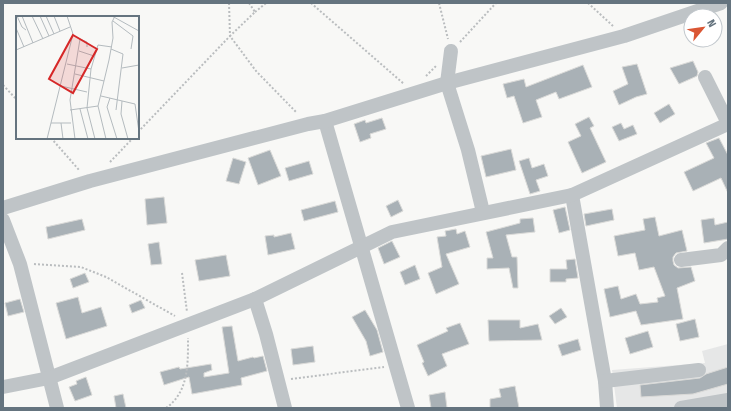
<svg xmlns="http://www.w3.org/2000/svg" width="731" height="411" font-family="'Fira Sans Condensed',sans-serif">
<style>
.built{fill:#e6e7e7}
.building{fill:#a9b1b6;stroke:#dadad8}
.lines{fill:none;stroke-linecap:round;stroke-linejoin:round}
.path{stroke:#babdbf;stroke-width:2;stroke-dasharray:2 2;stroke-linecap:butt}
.street{stroke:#bfc4c7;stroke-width:14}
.inset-road{fill:none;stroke:#b4bbbf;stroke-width:1}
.view{fill:#d62828;fill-opacity:0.15;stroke:#d62828;stroke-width:2}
.inset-edge{fill:none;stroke:#65747f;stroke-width:2}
</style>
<rect width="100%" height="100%" fill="#f8f8f6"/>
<polygon class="built" points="728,344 728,408 617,408 612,370 705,363 702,351"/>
<g class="building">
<polygon points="693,61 698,72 697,76 679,84 670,68"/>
<polygon points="637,64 647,94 636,97 619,105 613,91 628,84 622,67"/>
<polygon points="583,65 592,87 559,99 556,92 536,100 542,117 523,123 514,96 507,98 503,84 524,79 526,87"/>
<polygon points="669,104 675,114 660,123 654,113"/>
<polygon points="589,117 594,126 590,128 606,162 582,173 568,142 581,136 575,124"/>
<polygon points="382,118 386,129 370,134 371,138 360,142 354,124 365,120 366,123"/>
<polygon points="621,123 624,129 633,125 637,134 619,141 612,127"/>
<polygon points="719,138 728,155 728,193 721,178 693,191 684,172 714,158 706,143"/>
<polygon points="511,149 516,170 486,177 481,156"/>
<polygon points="270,150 281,176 258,185 248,158"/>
<polygon points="233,158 246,162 239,184 226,181"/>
<polygon points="529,158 532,168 544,164 548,176 536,180 540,191 530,194 519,161"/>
<polygon points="309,161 313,174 289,181 285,168"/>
<polygon points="164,197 167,223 147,225 145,199"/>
<polygon points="398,200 403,211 391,217 386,206"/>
<polygon points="335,201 338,212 304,221 301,210"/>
<polygon points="565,207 570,230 559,233 553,210"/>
<polygon points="612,209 614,220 586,226 584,214"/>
<polygon points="655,217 659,236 682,230 687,251 676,253 673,257 673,261 674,265 678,268 691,267 695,281 677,288 683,319 641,325 636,311 610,317 604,289 618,286 621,299 636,294 640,304 658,302 657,298 665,296 654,267 639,270 635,253 618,256 614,236 645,230 643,219"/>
<polygon points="533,218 535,232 506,235 512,257 517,257 518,288 513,288 509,268 487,269 487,258 493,258 486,232 520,223 520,219"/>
<polygon points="714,218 715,225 728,222 728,239 704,243 701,220"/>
<polygon points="82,219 85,230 48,239 46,227"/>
<polygon points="456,229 457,234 465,231 470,247 446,254 459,284 436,294 428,273 442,267 437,237 446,236 445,231"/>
<polygon points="291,233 295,249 268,255 265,236 274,235 274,237"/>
<polygon points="392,241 400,257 384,264 378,248"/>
<polygon points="159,242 162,264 151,265 148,244"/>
<polygon points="226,255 230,276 199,281 195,260"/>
<polygon points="575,259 578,278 566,279 566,282 550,282 550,269 567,269 566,260"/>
<polygon points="415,265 420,279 405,285 400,272"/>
<polygon points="85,273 89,282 73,288 70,279"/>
<polygon points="78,297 82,313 101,307 107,326 66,339 56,303"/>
<polygon points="20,299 24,312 8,316 5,303"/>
<polygon points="141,300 145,308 132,313 129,305"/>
<polygon points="561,308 567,317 555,324 549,316"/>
<polygon points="365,310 377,330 383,352 370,356 366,341 352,317"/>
<polygon points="695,319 699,337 680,341 676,324"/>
<polygon points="488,320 520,320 520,328 538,324 542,340 489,341"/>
<polygon points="460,323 469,344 442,354 447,366 428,376 422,363 424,362 417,345 448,331 446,328"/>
<polygon points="232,326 238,361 253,357 254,358 263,356 267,371 241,378 242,385 192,394 189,377 164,385 160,372 179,367 180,369 211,364 212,370 204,373 204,377 229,373 222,327"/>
<polygon points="648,331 653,347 630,354 625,338"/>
<polygon points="578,339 581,350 562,356 558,345"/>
<polygon points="313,346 315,362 293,365 291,349"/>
<polygon points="728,367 728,384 693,394 641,397 640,385 700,378 706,374"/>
<polygon points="86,377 92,395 75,401 69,387 77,384 76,381"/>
<polygon points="515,386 519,408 490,408 490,399 501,397 499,389"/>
<polygon points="445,392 447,408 431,408 429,395"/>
<polygon points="123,394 126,408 116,408 114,396"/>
</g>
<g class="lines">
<g class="path">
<polyline points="249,3 255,12 230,36 256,71 297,113"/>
<polyline points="311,3 404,84"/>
<polyline points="439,3 448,39"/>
<polyline points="588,3 613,26"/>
<polyline points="255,12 266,3"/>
<polyline points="460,42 496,3"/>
<polyline points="426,76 436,66"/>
<polyline points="3,85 17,100"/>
<polyline points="138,132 230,36 229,3"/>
<polyline points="51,138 80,171"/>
<polyline points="110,162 133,138"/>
<polyline points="34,264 81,267 106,277 175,316"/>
<polyline points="182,273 187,312"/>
<polyline points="291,379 384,367"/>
<path d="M166,408C189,392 188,363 188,338"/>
</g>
<g class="street">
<polyline points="451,51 447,83 468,150 483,212"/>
<polyline points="705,77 728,123"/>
<polyline points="325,121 408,408"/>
<polyline points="572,195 605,381 607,408"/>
<polyline points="3,208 90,181 308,124 325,121 447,83 624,36 721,3"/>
<polyline points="3,220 20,264 57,408"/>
<polyline points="681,260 721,255 728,248"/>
<polyline points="255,299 266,334 285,408"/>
<polyline points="605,381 699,370"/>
<polyline points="3,387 49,378 255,299 392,232 572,195 728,124"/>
<polyline points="681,408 728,400"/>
</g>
</g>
<g transform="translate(16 16)">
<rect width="123" height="123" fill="#f8f8f6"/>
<path class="inset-road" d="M1,0L6,11L10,14M6,0L17,27M16,0L27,23M24,0L33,20M30,0L38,18M38,0L44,15M96,0L123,15M97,5L117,20L115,33M0,12L8,31M95,33L107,38L100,94M0,34L54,11M63,35L78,40M51,48L75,53M106,52L123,49M59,58L88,65M45,70L71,76M85,80L119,88L123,116M94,82L91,91L101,123M106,85L105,98L112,123M64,93L72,123M54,94L82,90M35,107H55M45,107L47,123M31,123L57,18L51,0M59,123L54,84L64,23L71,26V31M79,123L71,92L75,53L82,29L96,31M90,123L82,90L93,44L97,22L96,6L99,0"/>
<path class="view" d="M57,19L81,33L57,77L33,63Z"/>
<rect width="123" height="123" class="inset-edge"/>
</g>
<rect width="731" height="411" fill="none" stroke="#65747f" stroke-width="8"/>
<g transform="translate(703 28) rotate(61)"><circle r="19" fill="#ffffff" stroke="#c1c7cc"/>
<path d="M0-3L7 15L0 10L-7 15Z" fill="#da5634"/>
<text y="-6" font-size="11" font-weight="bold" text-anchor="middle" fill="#65747f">N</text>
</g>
</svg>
